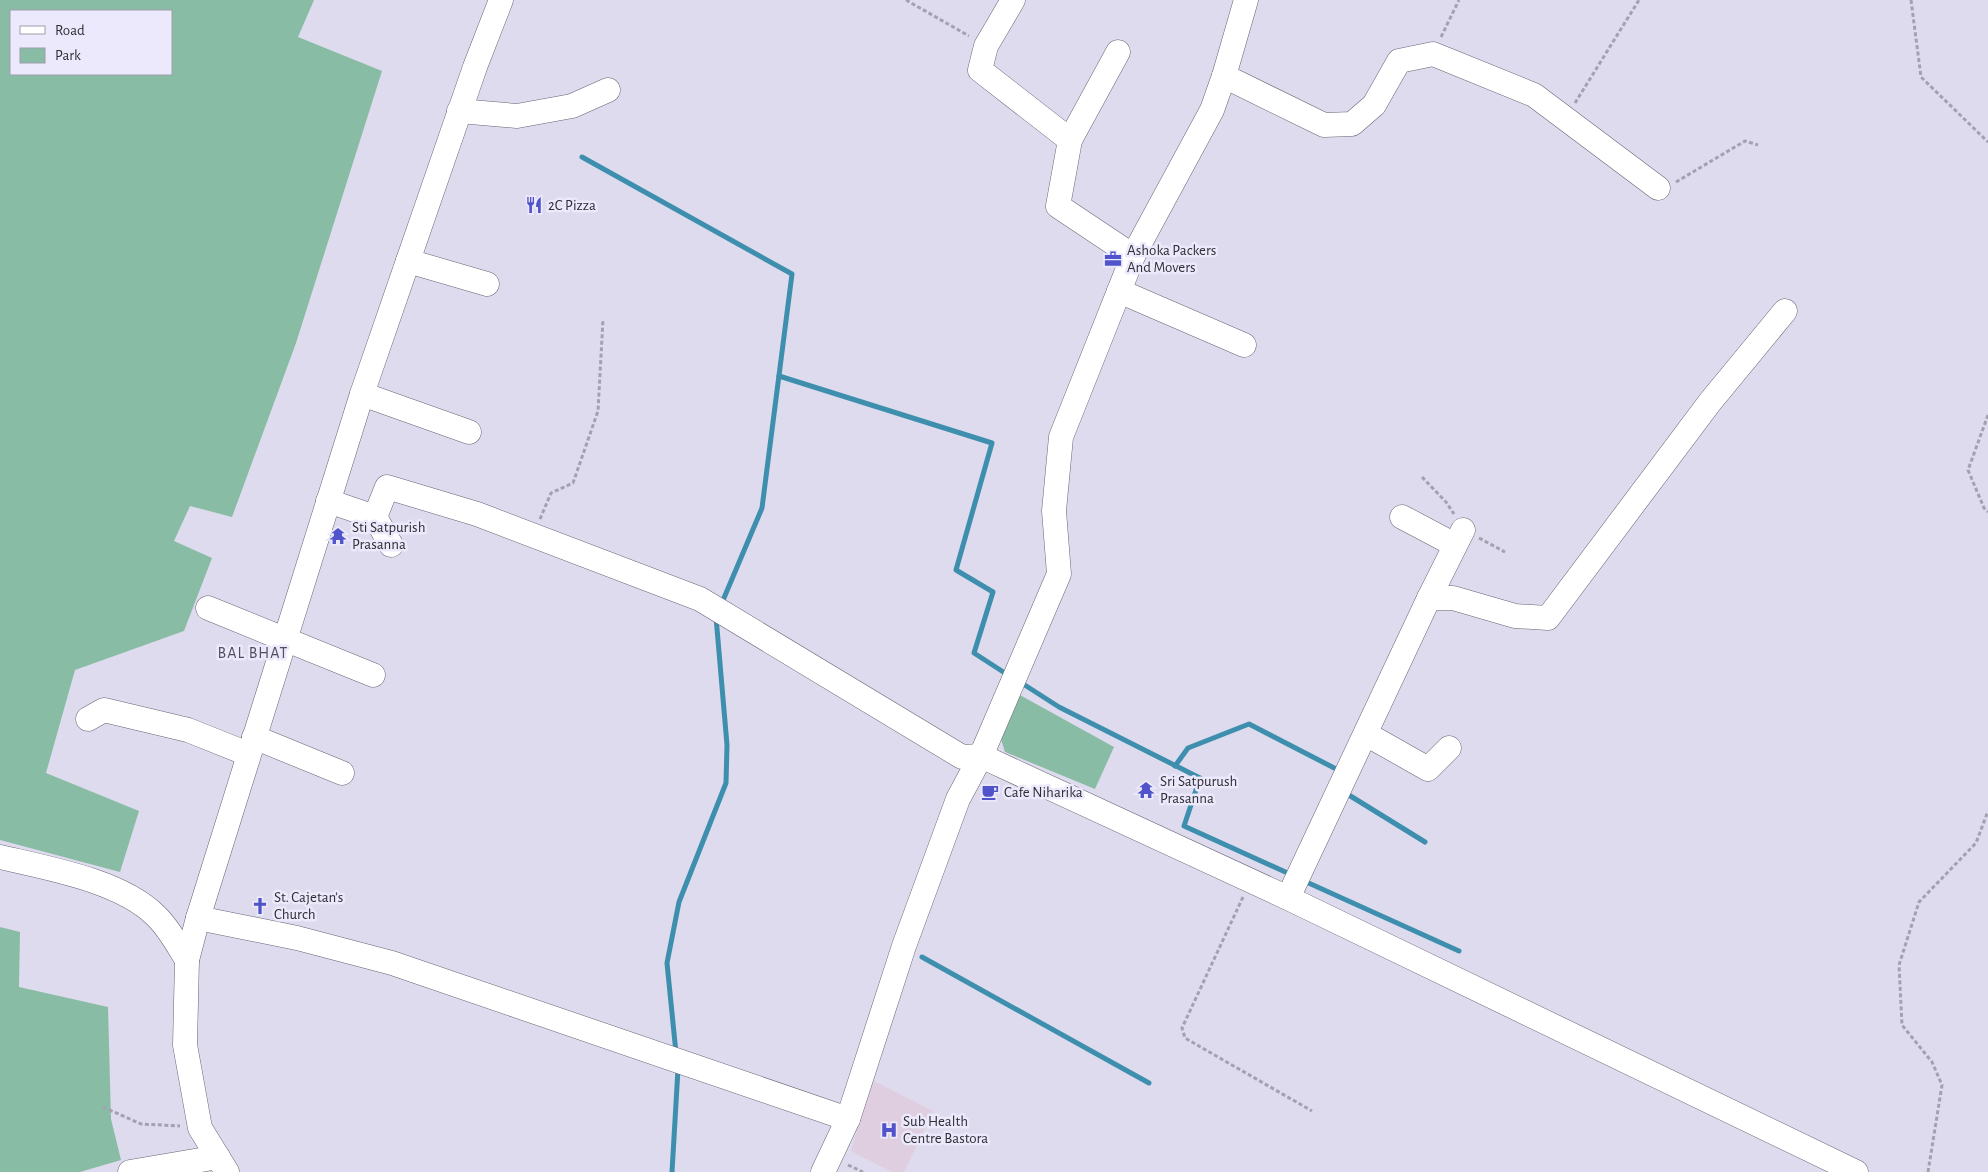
<svg xmlns="http://www.w3.org/2000/svg" width="1988" height="1172" font-family="'Alegreya Sans',sans-serif">
<style>
.commercial{fill:#dfcedf}
.green{fill:#89bca4;fill-rule:evenodd}
.lines{fill:none;stroke-linecap:round;stroke-linejoin:round}
.stream{stroke:#3e8fad;stroke-width:5}
.minor-casing{stroke:#676574;stroke-width:25}
.path{stroke:#a3a1b0;stroke-width:3;stroke-dasharray:4 2.5;stroke-linecap:butt}
.minor{stroke:#fff;stroke-width:24}
.labels{text-anchor:middle;dominant-baseline:central;stroke-width:5;stroke-linejoin:round;paint-order:stroke}
.poi-label{font-size:15px;fill:#302e35;stroke:#ebe9fb;text-anchor:start}
.neighbourhood-label{font-size:16px;letter-spacing:1px;fill:#514e5d;stroke:#ebe9fb}
</style>
<rect width="100%" height="100%" fill="#dedbee"/>
<polygon class="commercial" points="872,1080 933,1111 904,1172 892,1172 851,1151"/>
<g class="green">
<path d="M0,0H314L298,37L382,71L296,343L232,517L190,506L174,541L212,558L184,631L75,670L46,773L139,811L120,872L0,840ZM11,11H171V74H11Z"/>
<polygon points="1018,694 1114,747 1095,789 1005,752 1000,736"/>
<polygon points="0,927 20,932 19,987 108,1007 111,1119 121,1160 80,1172 0,1172"/>
</g>
<g class="lines">
<g class="stream">
<polyline points="582,157 792,274 762,508 721,605"/>
<polyline points="779,376 992,443 956,570 993,592 974,653 1008,675"/>
<polyline points="1020,682 1059,707 1200,778 1184,826 1292,875"/>
<polyline points="1175,766 1188,748 1249,724 1340,771"/>
<polyline points="1344,792 1425,842"/>
<polyline points="1302,880 1459,951"/>
<polyline points="922,957 1149,1083"/>
<polyline points="676,1053 667,963 679,902 726,783 727,745 716,617"/>
<polyline points="672,1172 678,1069"/>
</g>
<g class="minor-casing">
<g id="minor">
<polyline points="1013,0 986,46 980,70 1070,140 1058,206 1133,256"/>
<polyline points="1224,76 1324,125 1352,124 1374,105 1399,61 1433,54 1534,95 1658,188"/>
<polyline points="459,111 517,116 572,106 608,90"/>
<polyline points="1070,140 1118,52"/>
<polyline points="408,261 487,284"/>
<polyline points="1119,291 1244,345"/>
<polyline points="362,394 469,432"/>
<polyline points="328,501 375,517 387,487 477,514 700,599 962,757 981,756 1288,898 1856,1172"/>
<polyline points="375,517 391,545"/>
<polyline points="1402,517 1455,545"/>
<polyline points="1429,598 1463,530"/>
<polyline points="208,608 373,675"/>
<polyline points="88,719 104,710 188,730 248,754"/>
<polyline points="1366,734 1428,769 1449,748"/>
<polyline points="254,737 342,773"/>
<path d="M0,857C47,868 122,881 156,916C169,928 178,946 187,960"/>
<polyline points="1288,898 1429,598 1453,598 1515,616 1548,618 1710,402 1785,311"/>
<polyline points="198,918 297,938 392,963 848,1119"/>
<polyline points="130,1172 218,1157"/>
<polyline points="227,1172 200,1128 185,1045 187,960 198,918 362,394 475,67 501,0"/>
<polyline points="823,1172 848,1119 904,946 958,799 981,756 1059,574 1054,511 1061,437 1133,256 1212,110 1224,76 1246,0"/>
</g>
</g>
<g class="path">
<polyline points="906,0 969,36"/>
<polyline points="1911,0 1921,77 1988,142"/>
<polyline points="1441,37 1459,0"/>
<polyline points="1575,103 1639,0"/>
<polyline points="1676,182 1745,141 1758,145"/>
<polyline points="1988,415 1968,470 1984,508 1988,512"/>
<polyline points="1422,477 1446,502 1454,514"/>
<polyline points="540,519 551,493 573,483 598,411 603,319"/>
<polyline points="1479,538 1505,552"/>
<polyline points="1243,897 1182,1028 1185,1038 1312,1111"/>
<polyline points="103,1107 141,1124 180,1126"/>
<polyline points="848,1165 863,1172"/>
<polyline points="1928,1172 1942,1085 1932,1062 1902,1025 1899,965 1919,902 1976,843 1988,811"/>
</g>
<use href="#minor" class="minor"/>
</g>
<defs>
<g id="restaurant-bare" transform="scale(1.35)"><path d="M-5-6h1v4h1v-4h1v4h1v-4h1v5L-1.5 .5V6h-2V.5L-5-1ZM5-6V6H3V1.5H1.5Q1.5-4 5-6Z" fill="#5053ca" stroke="#ebe9fb" stroke-width="2.5" paint-order="stroke"/></g>
<g id="office-bare" transform="scale(1.35)"><path d="M-6-3h4V-5.5h4V-3h4V5H-6ZM-1-4.5V-3h2v-1.5ZM-6 0V1H6V0Z" fill="#5053ca" stroke="#ebe9fb" stroke-width="2.5" paint-order="stroke"/></g>
<g id="temple-bare" transform="scale(1.35)"><path d="M0-6L5-2H3V0L6.5 2.5H4V6H1.5V3h-3V6H-4V2.5H-6.5L-3 0V-2H-5Z" fill="#5053ca" stroke="#ebe9fb" stroke-width="2.5" paint-order="stroke"/></g>
<g id="cafe-bare" transform="scale(1.35)"><path d="M-5.5-4.5H6V0H3Q3 3.5 0 3.5H-2.5Q-5.5 3.5-5.5 0ZM3-3.2v2h1.7v-2ZM-6 4.5H4V6H-6Z" fill="#5053ca" stroke="#ebe9fb" stroke-width="2.5" paint-order="stroke"/></g>
<g id="church-bare" transform="scale(1.35)"><path d="M-1.2-6h2.4v3.5h3.3v2.4h-3.3V6h-2.4V-.1h-3.3v-2.4h3.3Z" fill="#5053ca" stroke="#ebe9fb" stroke-width="2.5" paint-order="stroke"/></g>
<g id="hospital-bare" transform="scale(1.35)"><path d="M-5-5h3v3.5h4V-5h3V5h-3V1.5h-4V5h-3Z" fill="#5053ca" stroke="#ebe9fb" stroke-width="2.5" paint-order="stroke"/></g>
</defs>
<g fill-rule="evenodd">
<use href="#restaurant-bare" x="534" y="205"/>
<use href="#office-bare" x="1113" y="259"/>
<use href="#temple-bare" x="338" y="536"/>
<use href="#temple-bare" x="1146" y="790"/>
<use href="#cafe-bare" x="990" y="792"/>
<use href="#church-bare" x="260" y="906"/>
<use href="#hospital-bare" x="889" y="1130"/>
</g>
<g class="labels">
<g class="poi-label">
<text x="548" y="205">2C Pizza</text>
<text x="1127" y="250">Ashoka Packers<tspan x="1127" dy="17">And Movers</tspan></text>
<text x="352" y="527">Sti Satpurish<tspan x="352" dy="17">Prasanna</tspan></text>
<text x="1160" y="781">Sri Satpurush<tspan x="1160" dy="17">Prasanna</tspan></text>
<text x="1004" y="792">Cafe Niharika</text>
<text x="274" y="897">St. Cajetan’s<tspan x="274" dy="17">Church</tspan></text>
<text x="903" y="1121">Sub Health<tspan x="903" dy="17">Centre Bastora</tspan></text>
</g>
<g class="neighbourhood-label">
<text x="253" y="653">BAL BHAT</text>
</g>
</g>
<rect x="10" y="10" width="162" height="65" fill="#ebe9fb" stroke="#a09eac"/>
<rect x="20" y="26" width="25" height="8" fill="#ffffff" stroke="#a09eac"/>
<text x="55" y="35" font-size="15" fill="#302e35">Road</text>
<rect x="20" y="48" width="25" height="15" fill="#89bca4" stroke="#a09eac"/>
<text x="55" y="60" font-size="15" fill="#302e35">Park</text>
</svg>
